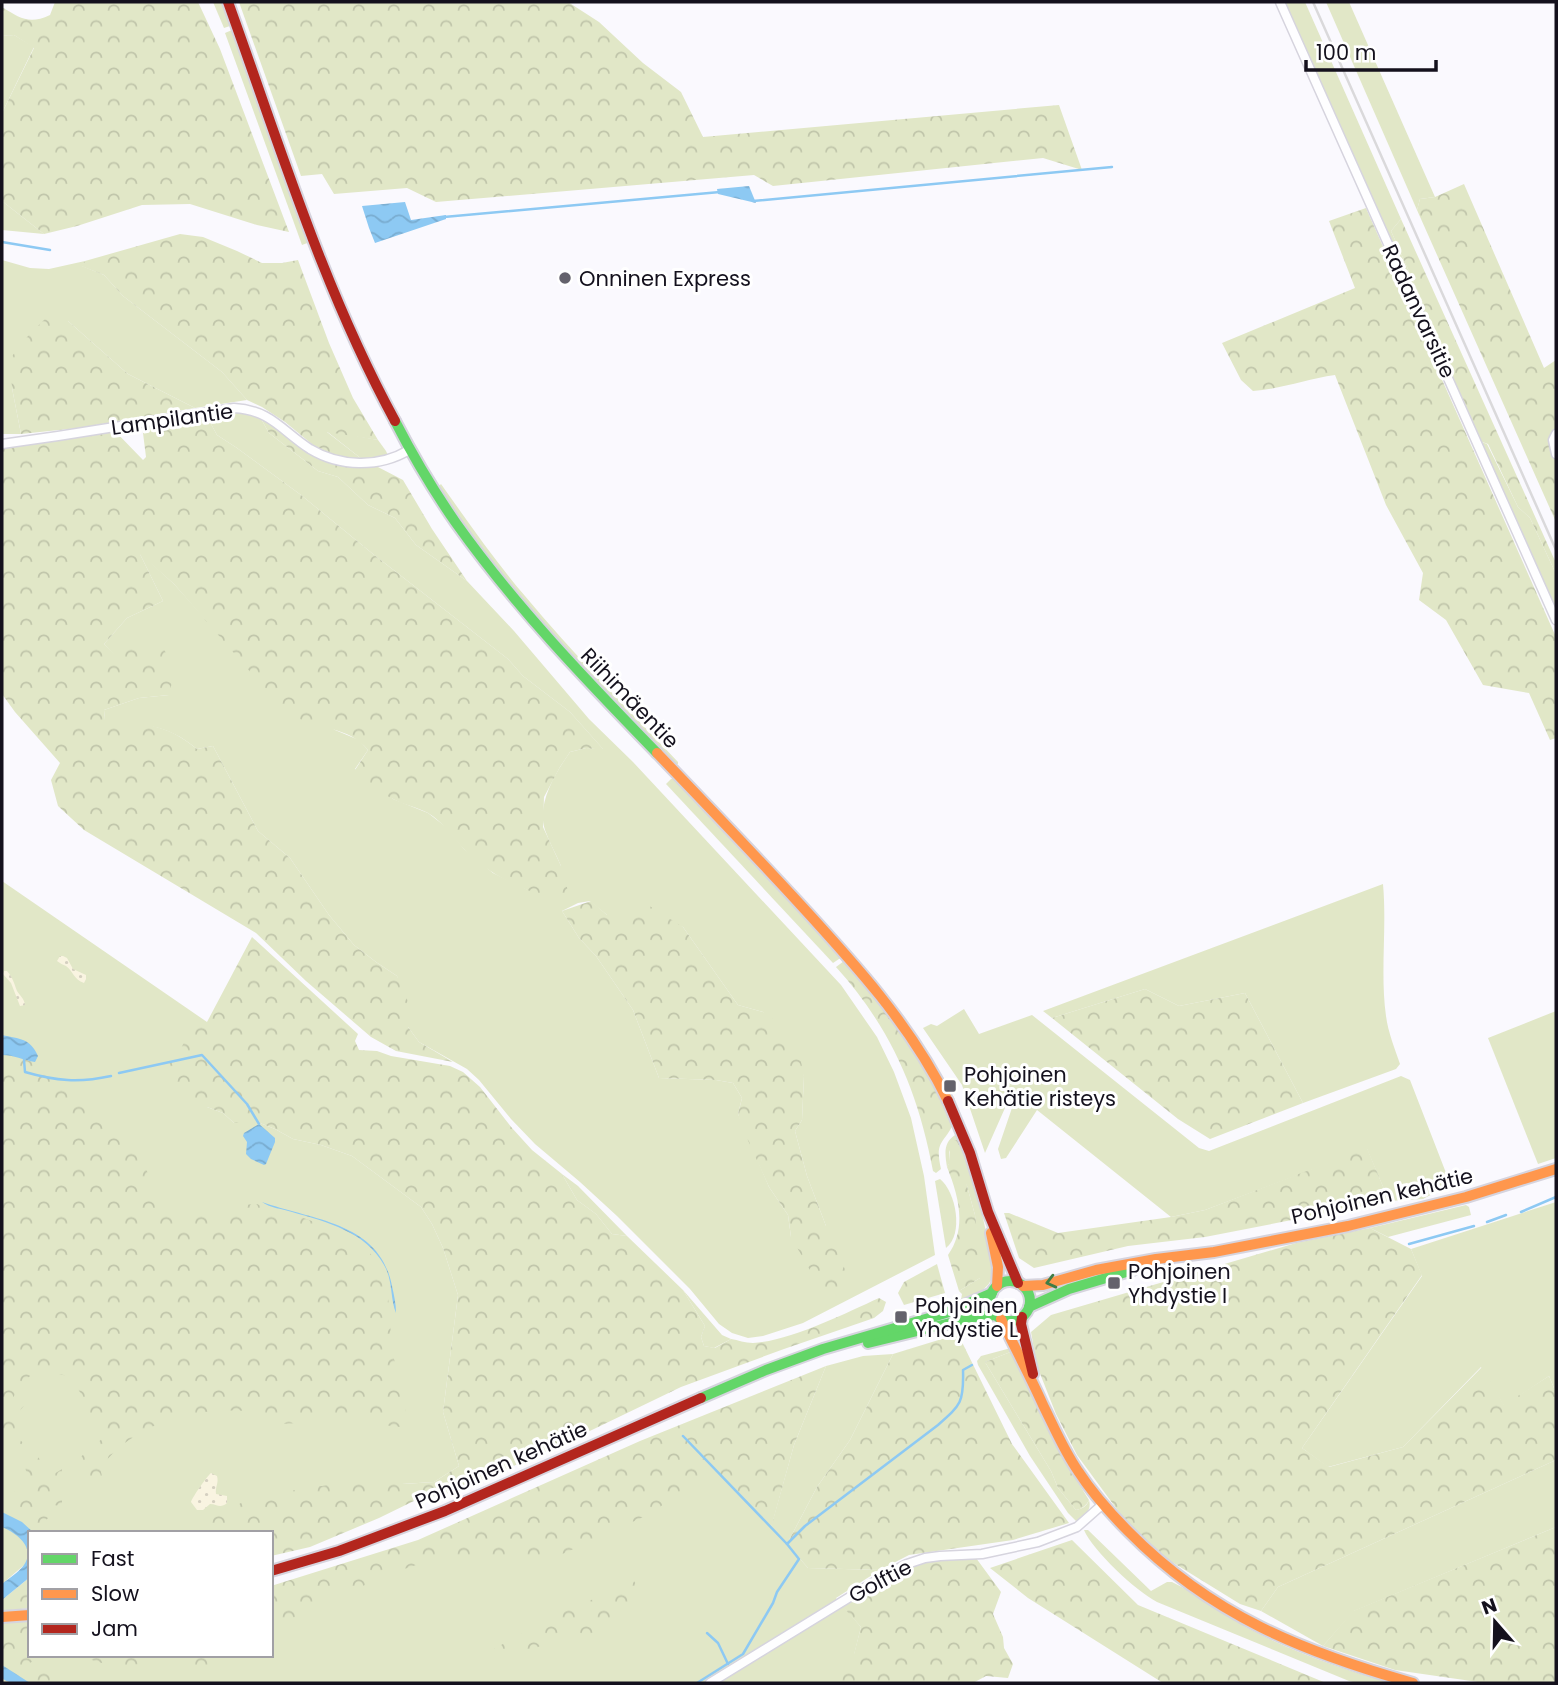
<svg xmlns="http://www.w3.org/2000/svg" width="1558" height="1685" font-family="Poppins,sans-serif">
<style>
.green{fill:#e1e7c7;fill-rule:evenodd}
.forest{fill:url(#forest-crowns)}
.sand{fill:url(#sand-dots)}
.water{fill:url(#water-waves)}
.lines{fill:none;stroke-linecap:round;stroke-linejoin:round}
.stream{stroke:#8dc9f3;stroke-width:2.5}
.street-casing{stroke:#d6d4de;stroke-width:11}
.fast-casing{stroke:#d6d4de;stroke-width:14}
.slow-casing{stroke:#d6d4de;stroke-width:14}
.jam-casing{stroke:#d6d4de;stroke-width:14}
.street{stroke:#fefeff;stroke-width:8}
.fast{stroke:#63d668;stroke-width:10}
.slow{stroke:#ff974d;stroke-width:10}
.jam{stroke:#b3261e;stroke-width:10}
.rail{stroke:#dad9db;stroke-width:2.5}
.oneway{stroke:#3f7d46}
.poi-dot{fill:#64626c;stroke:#fff;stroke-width:2.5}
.labels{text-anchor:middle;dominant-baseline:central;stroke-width:6;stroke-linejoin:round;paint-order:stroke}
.poi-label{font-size:21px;fill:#14111d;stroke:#fff;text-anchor:start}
.street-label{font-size:21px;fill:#14111d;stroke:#fff}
</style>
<defs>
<pattern id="forest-crowns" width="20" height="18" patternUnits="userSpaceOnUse" patternTransform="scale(1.75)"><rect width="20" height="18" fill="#e1e7c7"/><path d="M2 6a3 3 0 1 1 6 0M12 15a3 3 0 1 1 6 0" fill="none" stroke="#c0c5aa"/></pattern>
<pattern id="sand-dots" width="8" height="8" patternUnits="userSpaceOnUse" patternTransform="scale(1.75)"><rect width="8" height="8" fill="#f9f4e1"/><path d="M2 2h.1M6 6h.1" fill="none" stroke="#d5d0c1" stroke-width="1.8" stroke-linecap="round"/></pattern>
<pattern id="water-waves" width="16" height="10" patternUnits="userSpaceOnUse" patternTransform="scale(1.75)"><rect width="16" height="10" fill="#8dc9f3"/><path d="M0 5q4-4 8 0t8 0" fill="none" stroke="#79acd0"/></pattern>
</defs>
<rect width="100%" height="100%" fill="#faf9fe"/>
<g class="green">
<polygon points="213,2 222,2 230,22 230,26 224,28"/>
<polygon points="1282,2 1305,2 1401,219 1391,231 1423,303 1432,337"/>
<polygon points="1326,2 1349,2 1435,197 1420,199 1417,210"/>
<polygon points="232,30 234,31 310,242 302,245 225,33"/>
<polygon points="14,35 34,47 2,113 2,36"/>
<polygon points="2,201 44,234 2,230"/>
<polygon points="2,260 30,268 49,269 85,261 82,266 104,275 123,296 222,372 247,400 195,408 128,374 68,321 12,388 21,434 2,434"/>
<path d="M242,409L260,417L269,433L318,471L338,477L368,505L395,518L416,545L467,581L514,631L589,719L633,762L841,985L877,1037L894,1072L911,1118L924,1176L935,1255L803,1323L763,1336L748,1338L732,1333L719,1324L690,1289L617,1216L580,1182L535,1144L511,1119L479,1080L467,1069L419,1042L408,1027L397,976L376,962L354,945L329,915L290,858L258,831L213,746L197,749C166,723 143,725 105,721L104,710L139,698L169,695L117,658L104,644L127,618L163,601L139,552L174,584L258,678L335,730L359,740L368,750L355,769L393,799L428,813L446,827L464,849L493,873L528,890L561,866C556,854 549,842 545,830C536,804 556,772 570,752L586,748L603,749L570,712L523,676L508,659L373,554L301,495L237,448L217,435L211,424L221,412ZM590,901L607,915H635L683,927L738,1005L763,1012L804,1076L802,1120L795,1131L807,1176L826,1226L791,1237L788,1215L769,1187L738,1114L742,1098L733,1083L716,1080L659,1078L633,1010L596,956L579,938L562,911L578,903Z"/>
<polygon points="325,430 378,440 386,451 389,458 363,460"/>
<polygon points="1479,441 1487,444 1518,507 1530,518 1556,574 1556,613"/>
<path d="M441,484C468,522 495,561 525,596C573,654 627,708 678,762V764H675C590,676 505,589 438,487Z"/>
<polygon points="671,779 674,779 686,791 842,957 833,963 666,784"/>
<polygon points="2,881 207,1022 207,1107 223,1113 234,1123 260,1123 275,1129 293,1139 321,1145 352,1156 421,1207 432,1224 443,1248 458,1295 443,1412 459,1466 434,1482 402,1484 240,1533 30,1533 30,1565 23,1566 2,1584"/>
<path d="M1383,884C1387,928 1380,973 1386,1016C1388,1032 1395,1049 1400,1064L1396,1069L1303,1103L1245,993L1179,1006L1145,989L1052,1018L1043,1011Z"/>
<polygon points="964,1009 979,1034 1032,1015 1199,1148 1209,1151 1401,1076 1410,1080 1448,1178 1442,1189 1423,1199 1389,1201 1367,1149 1205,1210 1171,1217 1037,1110 1006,1158 1001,1159 998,1149 1014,1102 1009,1099 985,1153 962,1085 923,1028 931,1024 937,1026"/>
<polygon points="1556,1011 1556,1158 1538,1164 1488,1038"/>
<path d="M955,1135L958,1136C975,1181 985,1223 994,1270C992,1289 976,1294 961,1300L962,1294L959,1291L980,1278L975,1215L967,1186L949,1150L950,1162L947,1167C945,1154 943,1143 955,1135Z"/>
<polygon points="562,1174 578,1186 627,1236 612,1234 596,1214 577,1200"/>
<path d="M940,1179C956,1192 964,1234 946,1248L935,1181Z"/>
<polygon points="1556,1202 1556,1393 1549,1376 1504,1406 1481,1367 1403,1447 1328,1467 1302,1448 1422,1276 1411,1249"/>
<polygon points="1466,1205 1469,1207 1471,1215 1388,1237 1370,1228"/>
<polygon points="683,1290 722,1335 731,1339 714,1348 704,1346 701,1337 705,1326"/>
<path d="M1011,1348L1013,1351L985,1362L1051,1471L1058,1488L1076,1510C1082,1509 1087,1506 1089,1500C1092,1510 1085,1516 1076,1521L1068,1513L1030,1456L978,1365L977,1361L981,1356Z"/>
<polygon points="893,1354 850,1440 817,1487 787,1544 808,1568 880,1570 836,1598 861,1627 847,1683 2,1683 2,1645 30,1655 271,1655 271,1603 707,1461 771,1527 794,1445 826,1366 863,1356"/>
<polygon points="1556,1460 1556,1527 1354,1611 1323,1646 1261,1611 1278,1587"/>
<path d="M1084,1530H1088L1151,1591L1167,1582H1172C1197,1594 1221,1613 1246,1627C1292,1652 1342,1669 1392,1683H1357L1349,1681L1157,1602C1136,1591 1093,1551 1084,1530Z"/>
</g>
<g class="forest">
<path d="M55,2H198L220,49L289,232L257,225L190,204L142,205L77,226L44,234L2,201V113L34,48L14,35L2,36V7C20,18 29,25 50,15Z"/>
<polygon points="239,2 568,2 599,22 643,63 681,92 703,137 1059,105 1082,170 1043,158 773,186 754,175 436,202 407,188 334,194 322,174 301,176"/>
<polygon points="1464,184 1544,368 1556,360 1556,430 1552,432 1548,441 1556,460 1556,522 1417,210 1420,199 1435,197"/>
<path d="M1366,208L1556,637V738L1550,740L1529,693L1483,685L1446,620L1419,600L1423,573L1386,505L1335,375C1307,379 1281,389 1253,391L1241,380L1222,343L1355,288L1329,221Z"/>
<polygon points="1401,219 1556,563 1556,574 1530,518 1518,507 1488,444 1479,441 1432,337 1423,303 1391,231"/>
<polygon points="180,234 203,237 237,251 262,263 282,263 298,260 329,343 353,398 378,440 327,432 363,460 335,456 313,445 285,422 262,407 247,400 222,372 123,296 104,275 81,266 85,261"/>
<polygon points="48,316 68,321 128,374 195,408 78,428 21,434 12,388 10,359 24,340"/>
<path d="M221,412L211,424L217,435L237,448L301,495L373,554L508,659L523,676L570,712L604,750L586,748L570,752L560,767L544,797L543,827L561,866L568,891L561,899C527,894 485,873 462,847C451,835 443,822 428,813C417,807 404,805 393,799C380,792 364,782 355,770L368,750C349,726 318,730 294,716C289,713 285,709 280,706L174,584L140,554L163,601L127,618L104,644L117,657L137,641L161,644L175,669L169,695L139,698L104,710L105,720C143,724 166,723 197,749L213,746L258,831L290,858L329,915L354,945L376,962L397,976L412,1011L408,1027L419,1042L453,1062L396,1051L371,1037L306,981L256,933L84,830L58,806L51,780L60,763L15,712L2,694V446L113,429L143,460L146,457L142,425Z"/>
<polygon points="260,417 331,462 354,467 376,466 403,480 432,529 467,581 416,545 395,518 368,505 338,477 318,471 269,433"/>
<polygon points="591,901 607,915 635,915 648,905 683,927 738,1005 763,1012 784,1027 799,1052 804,1076 802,1120 795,1131 807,1176 826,1226 850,1281 835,1291 819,1286 791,1237 788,1215 769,1187 742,1127 738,1114 742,1098 733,1083 716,1080 659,1078 633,1010 596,956 579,938 562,911"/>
<path d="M252,937L358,1034L355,1041L359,1050L377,1051L391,1056L450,1066L463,1072L480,1087L512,1128L532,1150L562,1174L577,1200L596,1214L612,1234L627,1236L683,1290L705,1326L701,1337L704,1346L715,1348L731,1339C738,1340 745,1343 753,1343C790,1341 844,1314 879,1298L886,1302L883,1311L874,1318L784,1349L681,1387L567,1442L471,1485L443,1495L420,1498L379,1518L310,1547L271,1556V1533H173L205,1517L230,1510L247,1499H261L271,1495L286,1493L306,1486H322L347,1481L381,1480L399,1482L403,1484L434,1482L459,1466L443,1412L458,1295L443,1248L432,1224L421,1207L352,1156L321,1145L293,1139L275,1129L260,1123H234L223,1113L207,1107L159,1080L158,1069L177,1057L193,1023L207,1022Z"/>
<path d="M844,961L875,997L911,1044L923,1063L953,1125C942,1145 935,1142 941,1169L936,1173L933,1171C918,1091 891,1028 836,967Z"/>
<polygon points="1145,989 1179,1006 1245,993 1303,1103 1210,1139 1178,1119 1052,1018"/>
<path d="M2,1055C14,1055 23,1060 35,1062L43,1073L61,1081L70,1092L86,1103L103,1111L111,1124L138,1156L158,1190L174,1208L187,1216L198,1215L203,1211L211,1214L226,1209H235L241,1205L257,1204L273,1212L290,1213L328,1227L347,1240L362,1244L386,1272L387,1294L391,1314L390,1348L406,1392V1405L404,1419L401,1427C385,1426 372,1421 356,1420C330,1419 303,1424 276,1424L272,1414C210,1403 139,1416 100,1468L103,1480L92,1487L69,1480L71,1465L109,1433L100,1429L90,1420L89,1407L70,1376L35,1371L17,1389L12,1401L24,1406L15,1416L21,1423L28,1426L17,1437L49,1468L60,1459C52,1473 43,1476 30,1483C18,1490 11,1502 6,1514L2,1512V1496L13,1493L29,1480C24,1460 16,1452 2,1438Z"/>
<path d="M957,1140L960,1144L967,1186L975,1215L981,1262L980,1278L959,1291L948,1255C967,1228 959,1197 947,1167C952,1160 948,1151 951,1142Z"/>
<polygon points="1367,1148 1389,1201 1205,1237 1128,1246 1034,1268 1019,1258 1004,1213 1009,1213 1058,1233 1171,1217 1205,1210"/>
<polygon points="1370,1228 1411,1249 1422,1275 1302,1448 1329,1467 1403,1447 1482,1367 1504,1405 1549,1376 1556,1393 1556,1460 1278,1587 1261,1611 1240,1604 1159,1554 1124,1519 1077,1455 1056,1414 1037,1366 1031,1332 1051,1315 1296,1243"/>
<polygon points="937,1264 945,1293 904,1305 898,1293 904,1282"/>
<polygon points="958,1334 1012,1444 1069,1523 1013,1540 909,1555 880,1570 808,1568 787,1544 817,1487 850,1440 893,1354"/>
<path d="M1013,1351L1045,1424L1069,1468L1089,1500C1087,1505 1082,1509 1076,1510L1058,1488L1051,1471L985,1362Z"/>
<polygon points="826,1366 794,1445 771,1528 716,1470 707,1465 700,1469 699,1477 652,1513 556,1557 533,1556 501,1559 471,1558 416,1565 384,1576 361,1587 333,1596 306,1615 291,1618 271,1625 271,1586 418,1540 640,1441"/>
<polygon points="62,1469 62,1506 53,1505 41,1497 24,1493"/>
<polygon points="21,1496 39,1500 53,1511 37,1533 34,1533 22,1522 11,1517"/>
<polygon points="1556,1527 1556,1683 1485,1683 1395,1670 1323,1646 1353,1611"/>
<polygon points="1072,1540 1138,1605 1326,1683 1163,1683 1028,1598 990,1568"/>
<path d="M976,1558L1001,1592L993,1614L1003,1637L1004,1648L1013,1664L1008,1678L986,1676L973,1683H820L828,1671L845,1665L854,1654L861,1627L843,1607C866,1590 892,1571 920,1564C939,1560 957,1559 976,1558Z"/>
<polygon points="30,1577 30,1608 2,1611 2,1600"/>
<path d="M617,1581H634L640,1591C631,1613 594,1636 571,1641C563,1643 556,1641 549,1643C521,1652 517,1662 485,1654L553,1616L596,1598Z"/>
<path d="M30,1621V1655H52C37,1658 25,1663 17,1676L2,1665V1623Z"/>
<path d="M93,1655H145L154,1662L152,1665C140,1663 129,1666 117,1666C107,1665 98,1662 89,1659Z"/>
<path d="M161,1655H210L208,1664V1672L198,1676C186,1663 180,1657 161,1655Z"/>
<polygon points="37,1667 56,1670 59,1676 53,1683 30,1683 22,1679 29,1669"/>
</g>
<g class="sand">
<path d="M60,956H63L67,958L73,969L86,975V979L84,983C74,980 73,971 66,966C63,965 60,963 57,961Z"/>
<path d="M4,971H7C13,978 14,983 17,991C20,996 24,998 25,1005L20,1006L11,983L3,974Z"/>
<path d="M211,1473L217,1476C219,1483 215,1487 216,1494L227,1496V1503C220,1509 217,1504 210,1504L203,1510H197L191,1502C192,1498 207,1476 211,1473Z"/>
</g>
<g class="water">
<polygon points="749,186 756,203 718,194 717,189"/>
<polygon points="405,202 411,220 446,215 446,219 375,243 369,228 362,206"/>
<path d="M2,1035C20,1039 30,1038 38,1056L35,1062C23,1060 14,1055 2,1055Z"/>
<polygon points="259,1124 275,1138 275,1142 266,1164 264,1165 251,1159 246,1154 247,1142 243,1136 244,1133"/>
<path d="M262,1202C312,1220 380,1222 392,1286C394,1295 396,1304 396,1313C390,1298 393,1280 384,1265C366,1232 327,1222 292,1212C283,1209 270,1208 262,1202Z"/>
<path d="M2,1512L22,1522L34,1533H30V1577L2,1600V1584C9,1578 18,1573 24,1565C36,1548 17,1533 2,1527Z"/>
<path d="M2,1665L30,1683C19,1683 10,1685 2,1678Z"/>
</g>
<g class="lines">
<g class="stream">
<polyline points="753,201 1112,167"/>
<polyline points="444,217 720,192"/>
<polyline points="2,242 50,250"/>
<path d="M24,1060L25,1072C56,1081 79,1083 111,1076"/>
<polyline points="119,1073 202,1055 247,1104 259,1124"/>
<polyline points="1521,1212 1556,1197"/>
<polyline points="1487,1222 1506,1215"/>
<polyline points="1409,1244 1474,1226"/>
<polyline points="683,1436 787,1544"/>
<polyline points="707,1633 718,1643 728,1664"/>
<path d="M697,1683L743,1654L773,1603L777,1592L799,1559L787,1544L805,1526L938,1425C961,1405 964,1402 963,1370L972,1365"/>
</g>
<g class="street-casing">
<g id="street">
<polyline points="1280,2 1556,620"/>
<polyline points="1556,434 1553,440 1556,454"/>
<path d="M2,444L58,436L234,408C271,410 282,431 310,449C340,467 379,468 409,450"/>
<polyline points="710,1683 884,1576 907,1564 925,1558 940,1556 982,1554 1038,1542 1077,1527 1103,1504"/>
</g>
</g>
<g class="fast-casing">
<g id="fast">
<path d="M395,421C413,456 433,490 456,523C515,606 586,680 657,753"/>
<circle cx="1010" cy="1301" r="20"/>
<polyline points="1029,1307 1069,1289 1133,1270"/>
<polyline points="868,1343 975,1317 996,1315"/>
<polyline points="701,1398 766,1370 823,1349 946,1313 992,1293"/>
</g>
</g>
<g class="slow-casing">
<g id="slow">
<path d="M657,753C704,802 751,851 797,901C854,963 911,1025 948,1101"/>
<polyline points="991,1233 998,1267 997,1286"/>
<polyline points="1023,1286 1043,1285 1096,1270 1156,1259 1214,1252 1348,1226 1466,1197 1556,1169"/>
<path d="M1001,1319C1015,1348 1030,1376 1043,1405C1054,1427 1064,1451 1078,1471C1093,1494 1111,1514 1129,1532C1211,1615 1303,1652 1413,1683"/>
<polyline points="2,1617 30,1615"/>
</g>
</g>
<g class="jam-casing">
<g id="jam">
<path d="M228,2C279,143 323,289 395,421"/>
<polyline points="948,1101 970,1153 988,1212 1018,1283"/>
<polyline points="1022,1317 1021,1324 1033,1374"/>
<polyline points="271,1571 339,1551 445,1511 701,1398"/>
</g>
</g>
<use href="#street" class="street"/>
<use href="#fast" class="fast"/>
<use href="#slow" class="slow"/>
<use href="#jam" class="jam"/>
<polyline class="rail" points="1313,2 1556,550"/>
</g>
<defs><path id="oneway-chevron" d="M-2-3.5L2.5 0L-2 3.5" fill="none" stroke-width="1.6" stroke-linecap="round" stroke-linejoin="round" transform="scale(1.75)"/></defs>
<use class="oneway" href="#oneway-chevron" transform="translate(1051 1282) rotate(166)"/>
<g class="poi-dot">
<circle cx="565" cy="278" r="7"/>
<rect x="943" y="1079" width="14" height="14" rx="3.5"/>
<rect x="1107" y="1276" width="14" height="14" rx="3.5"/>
<rect x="894" y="1310" width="14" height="14" rx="3.5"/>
</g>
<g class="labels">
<g class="poi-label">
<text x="579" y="278">Onninen Express</text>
<text x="964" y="1074">Pohjoinen<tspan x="964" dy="24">Kehätie risteys</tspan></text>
<text x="1128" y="1271">Pohjoinen<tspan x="1128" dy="24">Yhdystie I</tspan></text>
<text x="915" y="1305">Pohjoinen<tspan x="915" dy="24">Yhdystie L</tspan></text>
</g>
<g class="street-label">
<text transform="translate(1419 311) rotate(65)">Radanvarsitie</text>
<text transform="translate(172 419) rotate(-8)">Lampilantie</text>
<text transform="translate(630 698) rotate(46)">Riihimäentie</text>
<text transform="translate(1382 1196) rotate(-13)">Pohjoinen kehätie</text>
<text transform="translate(501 1465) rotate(-24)">Pohjoinen kehätie</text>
<text transform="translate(880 1581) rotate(-28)">Golftie</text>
</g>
</g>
<rect width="1558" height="1685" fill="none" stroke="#14111d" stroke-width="7"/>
<rect x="28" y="1531" width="245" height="126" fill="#ffffff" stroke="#a1a0a5" stroke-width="2"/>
<rect x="42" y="1554" width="35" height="10" fill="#63d668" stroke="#a1a0a5" stroke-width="2"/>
<text x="91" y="1566" font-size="21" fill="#14111d">Fast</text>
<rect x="42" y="1589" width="35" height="10" fill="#ff974d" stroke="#a1a0a5" stroke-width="2"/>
<text x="91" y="1601" font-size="21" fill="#14111d">Slow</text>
<rect x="42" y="1624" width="35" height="10" fill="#b3261e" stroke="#a1a0a5" stroke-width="2"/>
<text x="91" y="1636" font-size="21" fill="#14111d">Jam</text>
<g transform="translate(1495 1622) rotate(340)" stroke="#ffffff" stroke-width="5" paint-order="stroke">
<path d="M0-5L12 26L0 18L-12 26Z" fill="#14111d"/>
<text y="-10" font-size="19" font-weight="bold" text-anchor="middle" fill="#14111d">N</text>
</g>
<path d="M1306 60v10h130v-10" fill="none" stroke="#14111d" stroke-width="3.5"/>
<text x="1316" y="60" font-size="21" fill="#14111d" stroke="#ffffff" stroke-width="5" paint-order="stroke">100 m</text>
</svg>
